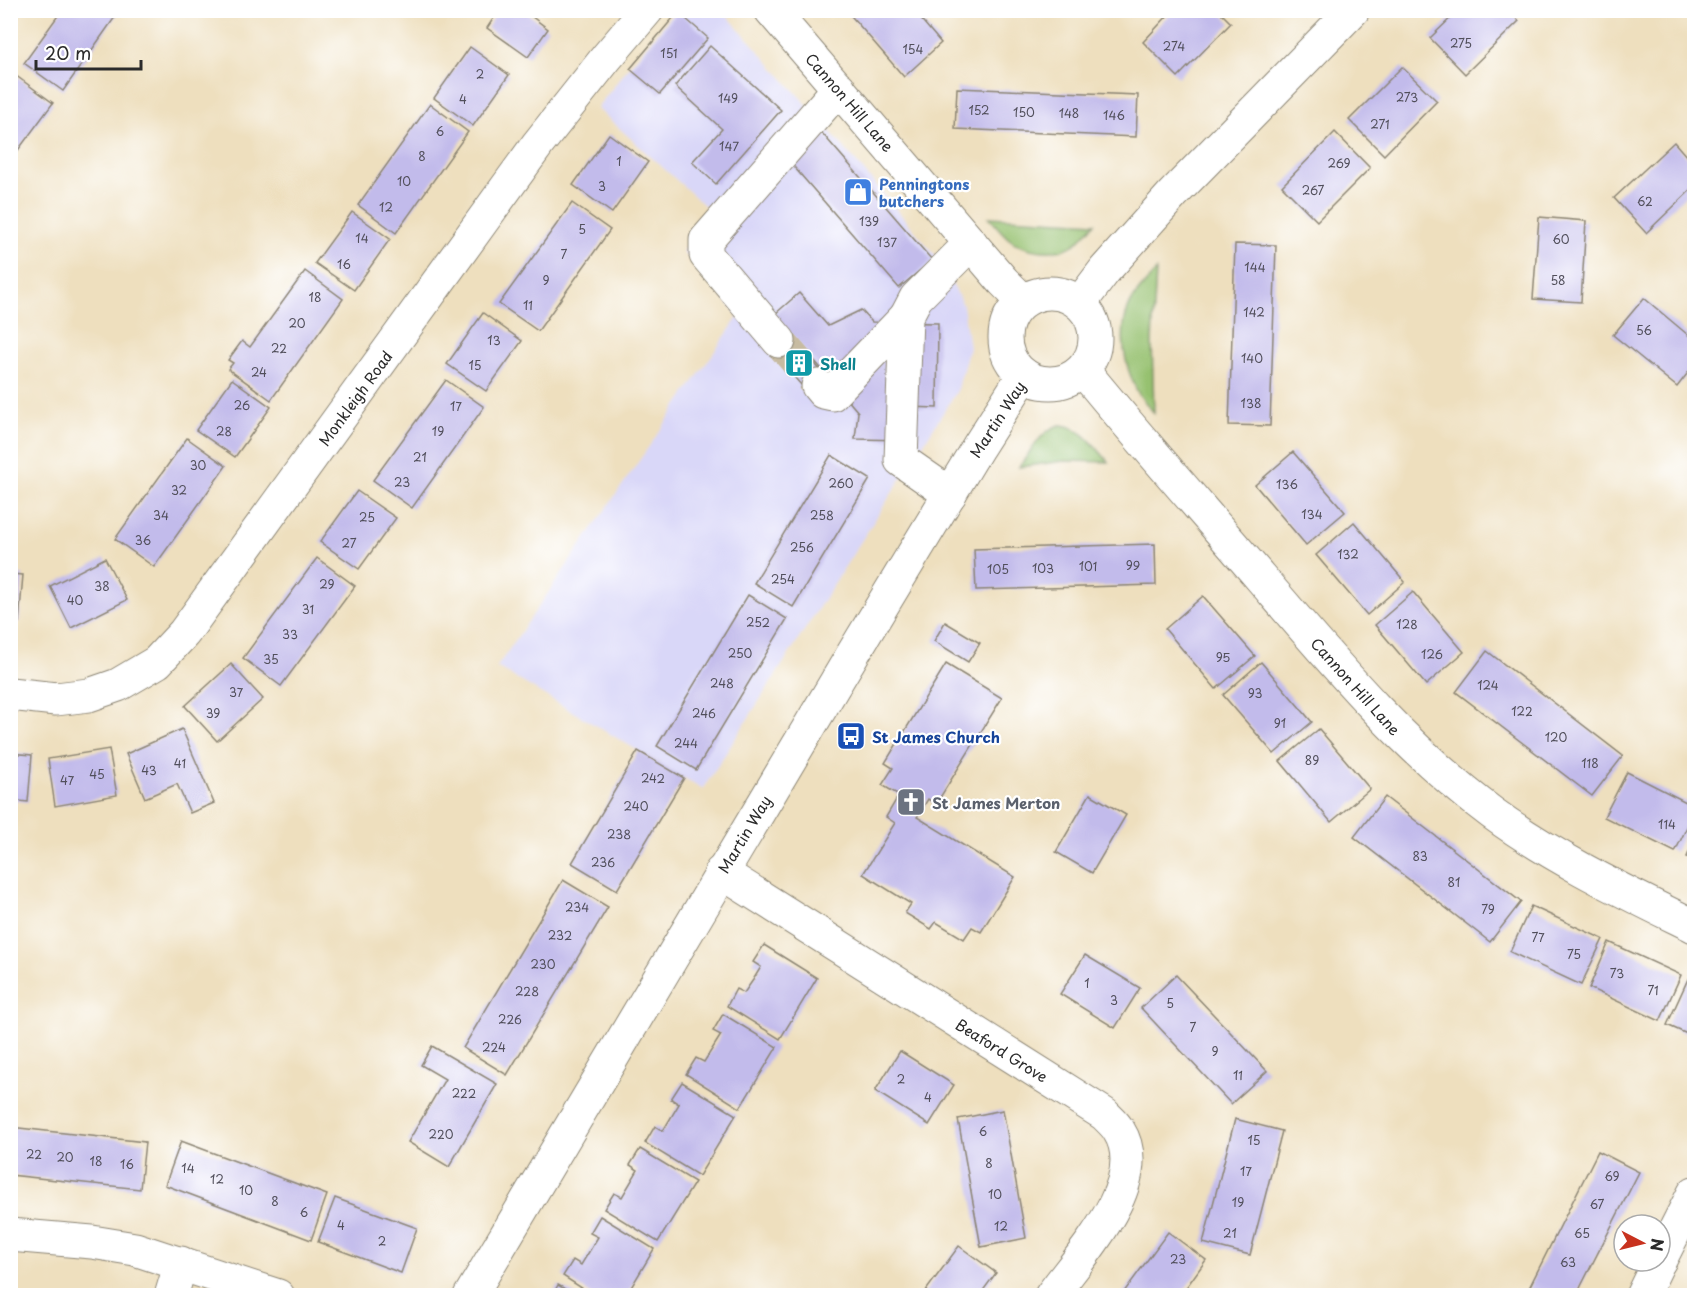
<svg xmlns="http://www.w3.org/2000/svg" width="1705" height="1306" font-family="'Playpen Sans',sans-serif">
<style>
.built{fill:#d9d7f8}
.green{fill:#96c16f;stroke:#60764d;stroke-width:1.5}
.building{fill:#c2bbeb}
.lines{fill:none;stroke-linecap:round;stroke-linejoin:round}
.minor-tunnel{stroke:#c7bba1;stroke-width:33;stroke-dasharray:33 16;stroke-linecap:butt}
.minor-casing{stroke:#8c8574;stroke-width:35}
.major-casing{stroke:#8c8574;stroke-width:35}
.minor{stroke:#fff;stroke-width:33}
.major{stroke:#fff;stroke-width:33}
.labels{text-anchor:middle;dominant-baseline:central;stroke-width:4.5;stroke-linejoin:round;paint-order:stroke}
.number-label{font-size:12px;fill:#514f5b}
.street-label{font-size:15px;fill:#2b2b2b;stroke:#fff}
.shop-label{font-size:15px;font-weight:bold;fill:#366cbe;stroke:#fff;text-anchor:start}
.culture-label{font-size:15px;font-weight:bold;fill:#0d838f;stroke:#fff;text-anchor:start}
.transit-label{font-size:15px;font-weight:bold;fill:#164399;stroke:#fff;text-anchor:start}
.worship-label{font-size:15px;font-weight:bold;fill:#5b616d;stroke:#fff;text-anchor:start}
</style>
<rect width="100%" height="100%" fill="#fff"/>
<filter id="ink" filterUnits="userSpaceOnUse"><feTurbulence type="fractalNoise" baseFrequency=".0167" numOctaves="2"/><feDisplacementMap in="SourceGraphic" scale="12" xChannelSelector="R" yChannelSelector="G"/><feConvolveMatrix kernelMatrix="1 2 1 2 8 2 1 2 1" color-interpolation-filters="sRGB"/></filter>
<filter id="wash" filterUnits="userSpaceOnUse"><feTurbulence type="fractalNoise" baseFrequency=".008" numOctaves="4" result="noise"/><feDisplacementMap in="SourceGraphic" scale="24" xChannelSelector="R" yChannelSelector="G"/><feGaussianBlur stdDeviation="1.35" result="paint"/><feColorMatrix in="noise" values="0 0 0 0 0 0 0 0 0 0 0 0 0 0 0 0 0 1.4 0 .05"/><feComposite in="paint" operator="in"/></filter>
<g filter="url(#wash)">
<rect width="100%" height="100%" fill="#eedfbe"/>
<polygon class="built" points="676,11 723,11 823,123 941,262 963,305 969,348 957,391 703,789 497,667 739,316 683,251 713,213 597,108 628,68"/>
<g class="green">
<path d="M989,217L1095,223C1089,230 1082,238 1075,244C1057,256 1024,252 1008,238C1001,232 995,224 989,217Z"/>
<path d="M1156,271L1152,341L1154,413C1149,406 1141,399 1137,391C1125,367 1118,335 1128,309C1133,295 1146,283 1156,271Z"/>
<path d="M1061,425C1083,427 1095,447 1109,462L1064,461L1019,467C1030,453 1042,428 1061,425Z"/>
</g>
<g id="blocks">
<g class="building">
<polygon points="62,10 120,10 63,91 24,63"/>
<polygon points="499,10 523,10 548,29 528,57 487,28"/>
<polygon points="846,10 913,10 941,43 904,77"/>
<polygon points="1173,10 1218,10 1231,23 1178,77 1143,42"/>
<polygon points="1459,10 1508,10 1519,21 1465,74 1430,38"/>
<polygon points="678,12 708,38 660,94 630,69"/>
<polygon points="710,46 781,110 716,184 692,162 722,129 675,86"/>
<polygon points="470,47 509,75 473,126 434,98"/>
<polygon points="1402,67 1437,101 1384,155 1349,120"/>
<polygon points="15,75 53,103 10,161 10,81"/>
<polygon points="957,88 1138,95 1136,137 955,129"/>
<polygon points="430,104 468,132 396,233 358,205"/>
<polygon points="821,132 932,260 899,288 788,160"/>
<polygon points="1335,132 1370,168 1317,221 1282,186"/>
<polygon points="609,134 648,162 612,213 573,185"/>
<polygon points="1674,142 1694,165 1694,187 1646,233 1614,198"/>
<polygon points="572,203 610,230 538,331 499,304"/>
<polygon points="352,212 390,239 354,290 315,263"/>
<polygon points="1539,217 1586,221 1581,302 1533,299"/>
<polygon points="1235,244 1276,245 1270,426 1229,425"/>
<polygon points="305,271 343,299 271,400 228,369 233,363 228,360 242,341 250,347"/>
<polygon points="799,293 828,326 861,310 872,322 938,323 937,408 909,407 907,440 855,439 858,412 775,314"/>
<polygon points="1644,298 1694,340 1694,365 1677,387 1613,335"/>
<polygon points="483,313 522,341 486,391 447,364"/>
<polygon points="789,333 827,378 808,393 770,349"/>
<polygon points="232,379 271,407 235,457 196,430"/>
<polygon points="446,380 484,407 412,508 373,480"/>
<polygon points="187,438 226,466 154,567 115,539"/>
<polygon points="1293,452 1345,512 1306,545 1255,485"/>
<polygon points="831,455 870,479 793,607 754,583"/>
<polygon points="357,491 396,518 359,569 320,542"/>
<polygon points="1354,522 1405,582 1367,615 1316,555"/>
<polygon points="1155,544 1156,585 976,590 974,549"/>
<polygon points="105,558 127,600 71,628 50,586"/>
<polygon points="317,558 355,586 281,686 243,658"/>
<polygon points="10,574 23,575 19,622 10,621"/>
<polygon points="1413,592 1464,652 1426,685 1375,625"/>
<polygon points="748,595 787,619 696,770 657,746"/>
<polygon points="1203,596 1255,656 1216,689 1165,629"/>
<polygon points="945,622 980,643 968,662 934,641"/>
<polygon points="1487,651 1623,756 1592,796 1456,692"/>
<polygon points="1261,662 1312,722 1274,754 1223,695"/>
<polygon points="231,664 263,699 217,741 185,706"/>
<polygon points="946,664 1002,698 936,804 928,799 917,817 1015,877 981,932 972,927 964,939 936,922 931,929 905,913 911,904 863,874 895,823 886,817 899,795 882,785 893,768 885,763"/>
<polygon points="182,729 214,803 190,813 177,784 145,798 126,754"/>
<polygon points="1319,729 1370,789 1331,822 1280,761"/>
<polygon points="109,749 117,795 55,806 48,759"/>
<polygon points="638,751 684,778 617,890 572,863"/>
<polygon points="10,753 32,755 28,802 10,800"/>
<polygon points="1627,772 1694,806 1694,812 1675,852 1604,817"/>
<polygon points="1090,794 1126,815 1092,873 1056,852"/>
<polygon points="1385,797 1521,902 1490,942 1354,837"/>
<polygon points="1694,841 1694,861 1687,857"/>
<polygon points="563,880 608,907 507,1075 463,1048"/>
<polygon points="1531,906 1603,939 1581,985 1510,952"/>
<polygon points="1609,942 1681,975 1660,1021 1589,988"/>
<polygon points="764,945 817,978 780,1039 727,1006 736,989 744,993 753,980 761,967 753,962"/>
<polygon points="1085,955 1140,988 1115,1028 1060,994"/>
<polygon points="1176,975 1267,1071 1231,1104 1141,1008"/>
<polygon points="1688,979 1694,981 1694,1037 1667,1025"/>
<polygon points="723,1014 777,1047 740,1108 686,1074 696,1058 704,1062 721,1035 713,1031"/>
<polygon points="432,1046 497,1084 449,1167 408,1142 445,1079 421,1065"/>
<polygon points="900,1051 954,1085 929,1125 875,1091"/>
<polygon points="682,1082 736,1115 699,1176 645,1143 655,1126 663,1131 679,1104 671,1099"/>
<polygon points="1003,1110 1026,1238 981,1247 958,1119"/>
<polygon points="1235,1119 1282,1131 1250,1255 1203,1243"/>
<polygon points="10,1127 145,1142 140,1189 10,1175"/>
<polygon points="181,1141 327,1195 311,1240 165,1185"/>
<polygon points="640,1149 695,1182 658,1242 604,1209 614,1193 622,1197 638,1170 630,1165"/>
<polygon points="1598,1151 1639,1172 1581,1286 1577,1296 1525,1296"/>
<polygon points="335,1198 417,1228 401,1273 318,1242"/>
<polygon points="600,1216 654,1249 626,1296 594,1296 563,1276 573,1260 581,1265 598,1237 590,1233"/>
<polygon points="1168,1232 1206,1260 1180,1296 1121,1296"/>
<polygon points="959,1246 996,1273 979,1296 922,1296"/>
<polygon points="558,1285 577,1296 552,1296"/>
</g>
</g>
</g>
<g filter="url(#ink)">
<use href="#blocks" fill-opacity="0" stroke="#8c8574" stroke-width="1.5"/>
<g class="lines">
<polyline class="minor-tunnel" points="779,341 818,386"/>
<g class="minor-casing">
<g id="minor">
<polyline points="771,10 1003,281 1023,301"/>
<polyline points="779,341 706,255 706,240 839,88"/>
<path d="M1083,370C1140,440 1201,508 1260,577C1332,661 1403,747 1492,813C1555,859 1625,892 1694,926"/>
<polyline points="818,386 823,392 832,394 906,317"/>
<polyline points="950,494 901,460 906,317 916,298 971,243"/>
<polyline points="10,694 56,699 89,695 118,685 157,662 184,633 538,144 607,57 647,10"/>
<path d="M721,872L1104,1114C1109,1119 1116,1125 1119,1131C1151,1182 1079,1257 1051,1296"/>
<polyline points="10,1235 92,1242 135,1249 278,1296"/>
<polyline points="1660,1260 1694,1193"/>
<polyline points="171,1296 181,1263"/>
<polyline points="1642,1296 1659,1261"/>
</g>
</g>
<g class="major-casing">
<g id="major">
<circle cx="1050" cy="338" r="45"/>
<polyline points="1080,303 1105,270 1173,194 1353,10"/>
<polyline points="470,1296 854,652 978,447 1024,375"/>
</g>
</g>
<use href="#minor" class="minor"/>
<use href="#major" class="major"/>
</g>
</g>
<defs>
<g id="shop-square" transform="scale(1.5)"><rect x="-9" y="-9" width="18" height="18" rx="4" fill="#3f7fe0" stroke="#fff"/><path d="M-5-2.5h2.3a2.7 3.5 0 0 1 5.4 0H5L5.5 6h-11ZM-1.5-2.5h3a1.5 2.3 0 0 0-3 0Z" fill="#fff"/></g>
<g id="building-square" transform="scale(1.5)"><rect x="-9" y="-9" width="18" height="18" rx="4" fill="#0f9aa8" stroke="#fff"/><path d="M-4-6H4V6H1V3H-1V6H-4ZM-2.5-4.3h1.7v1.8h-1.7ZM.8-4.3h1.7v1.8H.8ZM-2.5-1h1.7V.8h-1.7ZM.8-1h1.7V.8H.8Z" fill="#fff"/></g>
<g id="bus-square" transform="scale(1.5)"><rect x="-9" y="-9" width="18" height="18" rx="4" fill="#1a4fb4" stroke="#fff"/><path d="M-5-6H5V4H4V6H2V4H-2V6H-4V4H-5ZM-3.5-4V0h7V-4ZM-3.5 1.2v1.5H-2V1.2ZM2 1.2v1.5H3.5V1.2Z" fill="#fff"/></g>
<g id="church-square" transform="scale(1.5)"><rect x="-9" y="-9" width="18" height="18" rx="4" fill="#6b7280" stroke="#fff"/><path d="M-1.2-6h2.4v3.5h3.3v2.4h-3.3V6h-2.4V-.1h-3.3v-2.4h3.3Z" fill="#fff"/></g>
</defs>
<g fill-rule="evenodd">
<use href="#shop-square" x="858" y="192"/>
<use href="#building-square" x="799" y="363"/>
<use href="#bus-square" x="851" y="736"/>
<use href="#church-square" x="911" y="802"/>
</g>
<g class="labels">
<g class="number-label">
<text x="1461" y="43">275</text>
<text x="1174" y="46">274</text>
<text x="913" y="49">154</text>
<text x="669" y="53">151</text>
<text x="480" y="74">2</text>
<text x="1407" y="97">273</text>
<text x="728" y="98">149</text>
<text x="463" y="99">4</text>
<text x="979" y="110">152</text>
<text x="1024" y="112">150</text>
<text x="1069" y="113">148</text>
<text x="1114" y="115">146</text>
<text x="1380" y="124">271</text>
<text x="440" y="131">6</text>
<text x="729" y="146">147</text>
<text x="422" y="156">8</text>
<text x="619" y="161">1</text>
<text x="1339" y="163">269</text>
<text x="404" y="181">10</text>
<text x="602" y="186">3</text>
<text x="1313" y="190">267</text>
<text x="1645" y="201">62</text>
<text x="386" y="207">12</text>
<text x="869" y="221">139</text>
<text x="582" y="229">5</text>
<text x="362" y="238">14</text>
<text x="1561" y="239">60</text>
<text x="887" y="242">137</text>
<text x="564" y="254">7</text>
<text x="344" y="264">16</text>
<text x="1255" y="267">144</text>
<text x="546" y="280">9</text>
<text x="1558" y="280">58</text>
<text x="315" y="297">18</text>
<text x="528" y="305">11</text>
<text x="1254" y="312">142</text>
<text x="297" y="323">20</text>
<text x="1644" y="330">56</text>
<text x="494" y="340">13</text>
<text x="279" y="348">22</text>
<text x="1252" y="358">140</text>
<text x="475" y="365">15</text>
<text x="259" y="372">24</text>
<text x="1251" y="403">138</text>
<text x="242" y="405">26</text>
<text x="456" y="406">17</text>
<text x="224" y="431">28</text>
<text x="438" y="431">19</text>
<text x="420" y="457">21</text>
<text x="198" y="465">30</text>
<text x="402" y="482">23</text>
<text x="841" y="483">260</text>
<text x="1287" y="484">136</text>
<text x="179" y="490">32</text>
<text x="1312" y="514">134</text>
<text x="161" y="515">34</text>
<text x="822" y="515">258</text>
<text x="367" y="517">25</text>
<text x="143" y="540">36</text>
<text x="349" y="543">27</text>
<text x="802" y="547">256</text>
<text x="1348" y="554">132</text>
<text x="1133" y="565">99</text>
<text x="1088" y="566">101</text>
<text x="1043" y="568">103</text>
<text x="998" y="569">105</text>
<text x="783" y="579">254</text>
<text x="327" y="584">29</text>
<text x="102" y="586">38</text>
<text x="75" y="600">40</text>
<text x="308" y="609">31</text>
<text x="758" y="622">252</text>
<text x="1407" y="624">128</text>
<text x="290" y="634">33</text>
<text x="740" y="653">250</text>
<text x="1432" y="654">126</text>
<text x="1223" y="657">95</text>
<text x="271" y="659">35</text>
<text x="722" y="683">248</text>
<text x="1488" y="685">124</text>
<text x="236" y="692">37</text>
<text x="1255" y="693">93</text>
<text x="1522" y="711">122</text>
<text x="213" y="713">39</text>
<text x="704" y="713">246</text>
<text x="1280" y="723">91</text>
<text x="1556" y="737">120</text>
<text x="686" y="743">244</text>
<text x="1312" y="760">89</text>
<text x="180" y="763">41</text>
<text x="1590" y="763">118</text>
<text x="149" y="770">43</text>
<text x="97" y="774">45</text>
<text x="653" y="778">242</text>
<text x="67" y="780">47</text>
<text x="636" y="806">240</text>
<text x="1667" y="824">114</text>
<text x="619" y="834">238</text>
<text x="1420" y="856">83</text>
<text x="603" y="862">236</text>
<text x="1454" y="882">81</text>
<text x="577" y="907">234</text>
<text x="1488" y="909">79</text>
<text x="560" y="935">232</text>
<text x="1538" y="937">77</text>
<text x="1574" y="954">75</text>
<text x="543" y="964">230</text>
<text x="1617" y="973">73</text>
<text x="1087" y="983">1</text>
<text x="1653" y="990">71</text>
<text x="527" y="991">228</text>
<text x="1114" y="1000">3</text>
<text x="1170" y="1003">5</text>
<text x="510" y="1019">226</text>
<text x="1193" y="1027">7</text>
<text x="494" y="1047">224</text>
<text x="1215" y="1051">9</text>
<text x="1238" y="1075">11</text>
<text x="901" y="1079">2</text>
<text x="464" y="1093">222</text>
<text x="928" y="1097">4</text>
<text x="983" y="1131">6</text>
<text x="441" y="1134">220</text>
<text x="1254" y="1140">15</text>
<text x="34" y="1154">22</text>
<text x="65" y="1157">20</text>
<text x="96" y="1161">18</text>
<text x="989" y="1163">8</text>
<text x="127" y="1164">16</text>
<text x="188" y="1168">14</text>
<text x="1246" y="1171">17</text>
<text x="1612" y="1176">69</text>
<text x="217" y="1179">12</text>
<text x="246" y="1190">10</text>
<text x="995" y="1194">10</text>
<text x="275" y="1201">8</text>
<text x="1238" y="1202">19</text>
<text x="1597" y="1204">67</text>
<text x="304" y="1212">6</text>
<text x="341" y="1225">4</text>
<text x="1001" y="1226">12</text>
<text x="1230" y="1233">21</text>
<text x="1582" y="1233">65</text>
<text x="382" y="1241">2</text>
<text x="1178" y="1259">23</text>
<text x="1568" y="1262">63</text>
</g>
<g class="street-label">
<text transform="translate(850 102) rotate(49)">Cannon Hill Lane</text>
<text transform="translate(355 398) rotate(-54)">Monkleigh Road</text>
<text transform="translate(997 419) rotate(-57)">Martin Way</text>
<text transform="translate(1356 686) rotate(48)">Cannon Hill Lane</text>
<text transform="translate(744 834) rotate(-59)">Martin Way</text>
<text transform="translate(1002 1050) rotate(32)">Beaford Grove</text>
</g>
<g class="shop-label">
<text x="879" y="183">Penningtons<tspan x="879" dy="17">butchers</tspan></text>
</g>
<g class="culture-label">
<text x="820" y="363">Shell</text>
</g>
<g class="transit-label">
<text x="872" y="736">St James Church</text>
</g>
<g class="worship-label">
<text x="932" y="802">St James Merton</text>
</g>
</g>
<rect width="1705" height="1306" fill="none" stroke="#fff" stroke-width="36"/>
<g transform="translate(1642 1243) rotate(97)"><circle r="28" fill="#ffffff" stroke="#aaaaaa" stroke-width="1.5"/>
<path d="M0-4.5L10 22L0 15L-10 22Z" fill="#c8321e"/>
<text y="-9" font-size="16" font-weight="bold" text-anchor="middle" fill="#2b2b2b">N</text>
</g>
<path d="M36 60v9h105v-9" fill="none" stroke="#2b2b2b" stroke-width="3"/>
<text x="45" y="60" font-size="18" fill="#2b2b2b" stroke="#ffffff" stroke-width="4.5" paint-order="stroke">20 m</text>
</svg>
